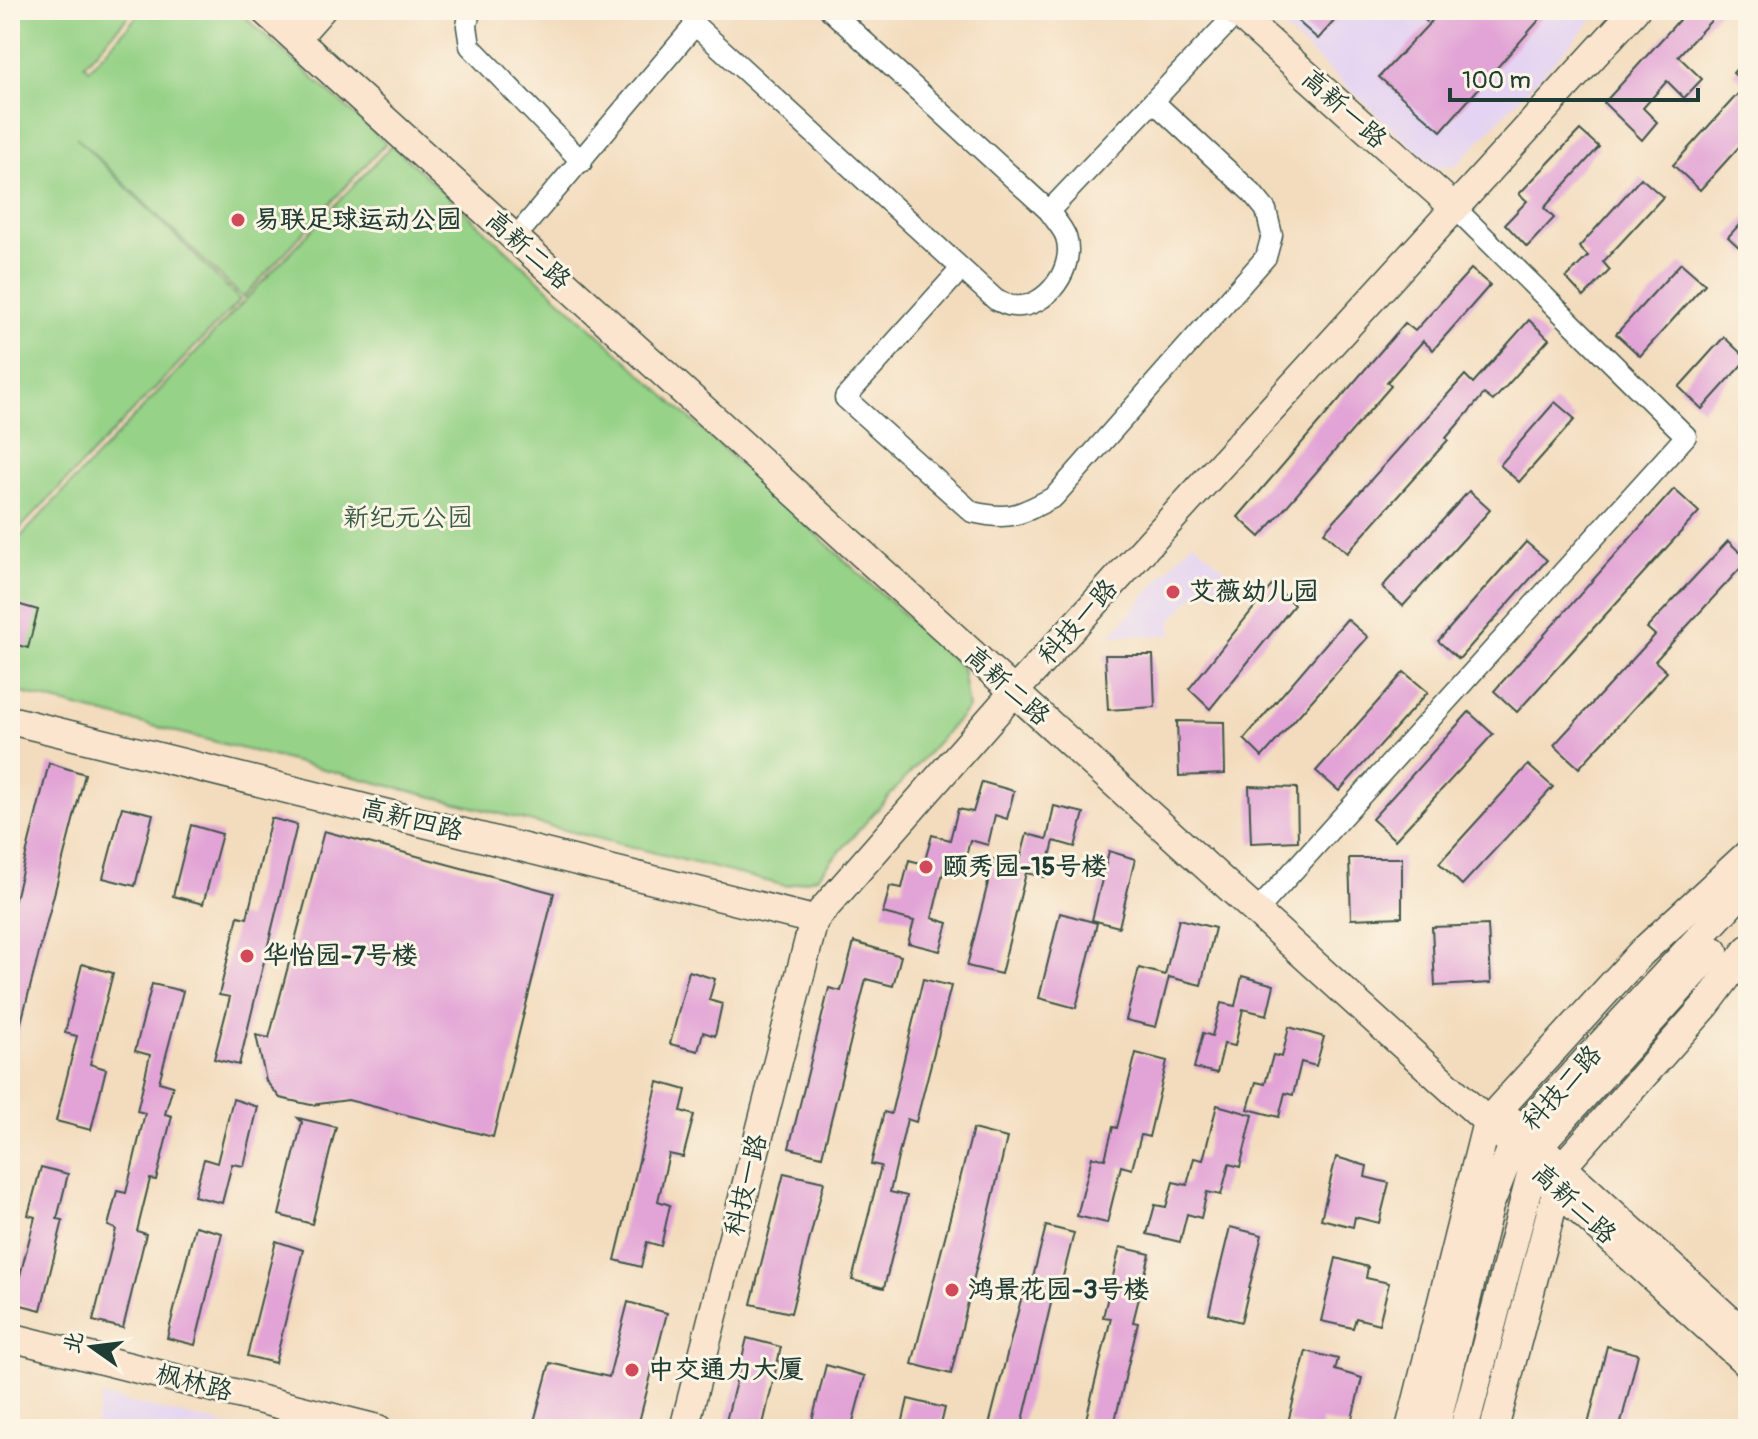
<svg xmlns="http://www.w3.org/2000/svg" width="1758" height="1439" font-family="Pangolin,'LXGW WenKai TC',sans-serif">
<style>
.built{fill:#e4d3f2}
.green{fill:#96d287;stroke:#5a885e;stroke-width:2}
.building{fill:#e2a4d6}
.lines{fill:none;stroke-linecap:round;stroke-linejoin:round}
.street-casing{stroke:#3f5549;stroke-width:23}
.secondary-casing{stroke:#3f5549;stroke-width:31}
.path{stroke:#3f5549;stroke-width:3;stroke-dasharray:6 6;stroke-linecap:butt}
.street{stroke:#fff;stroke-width:20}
.secondary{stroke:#fbe5cf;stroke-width:28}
.poi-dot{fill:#d1495b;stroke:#fcf5e5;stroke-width:3}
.labels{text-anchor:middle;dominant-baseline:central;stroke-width:6;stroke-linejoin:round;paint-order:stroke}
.street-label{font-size:26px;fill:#1f3d34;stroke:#fcf5e5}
.poi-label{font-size:26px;font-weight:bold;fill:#1f3d34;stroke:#fcf5e5;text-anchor:start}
.park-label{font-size:26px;fill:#375b45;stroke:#fcf5e5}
</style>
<rect width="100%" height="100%" fill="#fcf5e5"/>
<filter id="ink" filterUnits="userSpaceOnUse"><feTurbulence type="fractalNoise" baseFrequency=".0125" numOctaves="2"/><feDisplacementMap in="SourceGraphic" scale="16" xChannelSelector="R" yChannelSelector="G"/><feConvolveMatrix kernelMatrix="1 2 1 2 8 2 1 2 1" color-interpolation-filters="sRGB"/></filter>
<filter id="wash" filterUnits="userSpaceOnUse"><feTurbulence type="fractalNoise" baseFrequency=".006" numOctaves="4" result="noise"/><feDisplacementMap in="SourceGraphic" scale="32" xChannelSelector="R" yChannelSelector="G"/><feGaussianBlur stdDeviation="1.8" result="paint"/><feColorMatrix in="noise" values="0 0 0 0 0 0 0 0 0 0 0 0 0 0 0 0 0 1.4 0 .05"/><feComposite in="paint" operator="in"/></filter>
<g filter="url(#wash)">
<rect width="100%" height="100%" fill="#f3dcbd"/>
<g class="built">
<polygon points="1264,10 1602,10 1457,165 1434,167"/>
<polygon points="1193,541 1231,575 1214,596 1202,587 1172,619 1172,635 1110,636"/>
<polygon points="102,1396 242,1429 94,1429"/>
</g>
<g class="green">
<polygon points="10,10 134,10 84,65 89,69 143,10 237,10 386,143 243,298 76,137 240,300 10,539"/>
<polygon points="392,145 962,668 968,708 817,877 786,886 10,690 10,548"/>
</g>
<g id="blocks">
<g class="building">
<polygon points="1285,10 1344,10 1318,39"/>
<polygon points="1442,10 1548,10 1441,131 1379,77"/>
<polygon points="1688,10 1721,10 1678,56 1702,79 1684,98 1667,81 1643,108 1657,122 1642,140 1604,103"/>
<polygon points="1748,56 1748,137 1700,190 1673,165 1746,85 1733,73"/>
<polygon points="1580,130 1599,147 1544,208 1554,218 1527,247 1505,224 1527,201 1519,194"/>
<polygon points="1641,178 1663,197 1603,262 1610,270 1584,297 1566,278 1588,256 1579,247"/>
<polygon points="1748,215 1748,256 1728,237"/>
<polygon points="1681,263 1705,284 1640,356 1616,334"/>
<polygon points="1471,269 1490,285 1433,350 1423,341 1387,382 1391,386 1260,537 1238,517 1405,323 1415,331"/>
<polygon points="1529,320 1549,339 1493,401 1484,394 1446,438 1448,440 1347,553 1324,532 1465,375 1473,383"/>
<polygon points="1724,337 1747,359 1702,409 1679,387"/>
<polygon points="1555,402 1575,419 1519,482 1500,465"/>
<polygon points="1674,489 1699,512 1517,712 1494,691"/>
<polygon points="1469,491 1490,510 1403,606 1382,587"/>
<polygon points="1728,541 1748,560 1655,661 1667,672 1579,768 1554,745 1655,635 1647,628"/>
<polygon points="1526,542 1547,560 1459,659 1438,641"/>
<polygon points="1273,584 1294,605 1210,709 1189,689"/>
<polygon points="10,602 38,610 28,648 10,643"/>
<polygon points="1347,619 1368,637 1262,757 1244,739"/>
<polygon points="1105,655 1153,655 1155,707 1108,710"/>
<polygon points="1404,672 1428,692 1339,791 1316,771"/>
<polygon points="1469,712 1493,734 1395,840 1372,819"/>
<polygon points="1177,721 1224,722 1225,774 1179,776"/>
<polygon points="49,763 85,774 15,1046 10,1046 10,919"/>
<polygon points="1528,765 1553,787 1462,885 1439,863"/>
<polygon points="982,782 1014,791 1007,819 995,815 988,845 970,840 963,869 945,864 932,918 948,923 940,951 908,943 914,921 883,913 890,886 902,888 909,860 924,864 932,835 950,840 958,809 973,812"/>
<polygon points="1249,786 1297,788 1298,841 1251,843"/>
<polygon points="1054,806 1084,813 1075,847 1054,841 1045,877 1026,873 1001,974 967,966 994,859 1019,864 1027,834 1047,839"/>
<polygon points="122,807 153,814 135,886 103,878"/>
<polygon points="271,818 297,825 239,1065 214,1059 230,997 219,995 238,916 247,918"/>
<polygon points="191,825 222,834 203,904 173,896"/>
<polygon points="324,831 554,893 493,1137 348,1100 311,1105 280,1098 266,1081 256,1035 269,1038"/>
<polygon points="1109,851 1135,859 1119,927 1092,920"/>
<polygon points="1349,858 1402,858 1402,917 1351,919"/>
<polygon points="1060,913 1097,923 1076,1008 1039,998"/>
<polygon points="1179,919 1215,928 1201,985 1169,977 1156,1027 1126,1020 1139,968 1165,975"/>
<polygon points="1488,925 1491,983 1435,986 1432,927"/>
<polygon points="854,942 901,956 893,986 866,979 822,1156 789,1148 829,988 841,991"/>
<polygon points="82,964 113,973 90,1064 106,1069 91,1130 56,1121 77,1036 65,1033"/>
<polygon points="689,971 715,979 709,1000 722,1004 715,1036 703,1032 698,1051 670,1044"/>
<polygon points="1242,976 1274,985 1267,1015 1243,1009 1235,1046 1224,1044 1217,1073 1194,1068 1203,1033 1212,1036 1221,1003 1235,1006"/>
<polygon points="923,979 951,986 916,1122 907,1119 890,1192 907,1196 884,1288 852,1280 881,1166 871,1164 884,1112 891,1114"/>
<polygon points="152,984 183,991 159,1082 173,1086 165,1114 172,1116 156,1180 150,1179 137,1231 146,1234 123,1328 93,1321 116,1229 108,1226 117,1191 126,1193 145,1113 137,1111 150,1055 135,1051"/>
<polygon points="1289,1027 1324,1037 1316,1066 1301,1062 1293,1095 1285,1093 1279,1117 1248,1109 1256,1082 1265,1084 1273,1055 1282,1057"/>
<polygon points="1136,1053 1167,1061 1149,1137 1141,1135 1132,1169 1121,1166 1107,1223 1077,1216 1092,1157 1105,1159 1113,1127 1117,1128"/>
<polygon points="658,1082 686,1090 681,1111 694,1115 683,1157 669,1154 658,1201 670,1205 661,1246 647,1242 641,1267 615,1260"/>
<polygon points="233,1099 258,1107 244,1166 232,1164 222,1203 194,1196 204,1159 217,1163"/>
<polygon points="1217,1105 1253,1115 1240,1167 1229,1164 1221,1195 1207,1192 1201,1218 1187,1214 1180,1242 1147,1234 1155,1205 1166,1207 1173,1182 1187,1185 1194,1158 1203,1160"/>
<polygon points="298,1118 336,1127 312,1224 279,1215 302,1122"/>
<polygon points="973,1129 1007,1138 951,1374 912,1364"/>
<polygon points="1336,1157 1367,1166 1365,1177 1389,1183 1379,1223 1355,1217 1353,1227 1321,1219"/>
<polygon points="41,1167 68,1174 57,1219 63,1220 41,1310 13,1303 35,1217 28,1215"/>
<polygon points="784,1173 824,1182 791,1313 751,1304"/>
<polygon points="195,1226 222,1233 195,1345 167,1338"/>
<polygon points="1046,1226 1074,1233 1059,1292 1054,1291 1021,1429 988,1429 1025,1284 1031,1285"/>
<polygon points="1230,1227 1262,1235 1241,1322 1209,1313"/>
<polygon points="276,1241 303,1250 275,1363 247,1356"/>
<polygon points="1120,1247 1150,1254 1133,1322 1138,1323 1113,1429 1108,1429 1085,1423 1111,1318 1103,1317"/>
<polygon points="1336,1258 1368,1267 1366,1278 1389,1283 1379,1324 1356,1318 1353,1328 1321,1321"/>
<polygon points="628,1302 667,1313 640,1418 634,1429 532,1429 550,1363 609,1377"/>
<polygon points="747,1338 781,1347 762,1429 724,1429"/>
<polygon points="1607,1346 1638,1354 1620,1427 1612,1426 1611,1429 1587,1429"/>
<polygon points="1306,1351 1338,1359 1335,1370 1362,1378 1350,1427 1322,1421 1320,1429 1312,1429 1288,1422"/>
<polygon points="826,1365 865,1376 851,1429 810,1429"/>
<polygon points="908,1399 945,1408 940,1429 901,1429"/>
</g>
</g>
</g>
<g filter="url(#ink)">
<use href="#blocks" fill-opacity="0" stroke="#3f5549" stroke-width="2"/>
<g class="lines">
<g class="street-casing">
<g id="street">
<polyline points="470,10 467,26 470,46 582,162"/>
<path d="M689,10L695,25L996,300C1001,302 1008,306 1014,306C1047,309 1076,267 1066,237C1063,228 1054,219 1049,211L830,10"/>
<polyline points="1049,211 1237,13"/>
<polyline points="525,226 695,25"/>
<path d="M961,269L845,398L972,512C1011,521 1019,515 1054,497L1266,257L1272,235L1266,210L1252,193L1154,102"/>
<polyline points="1256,912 1686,436 1455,208"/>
</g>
</g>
<g class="secondary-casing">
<g id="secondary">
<polyline points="264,10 1513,1145 1532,1167 1748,1364"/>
<polyline points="1234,10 1455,208"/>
<polyline points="296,38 321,10"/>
<polyline points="10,720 814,920"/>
<polyline points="1513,1122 1748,1337"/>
<polyline points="10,1337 378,1429"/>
<polyline points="684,1429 814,920 1014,692 1635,10"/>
<polyline points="1410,1429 1487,1122 1641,953 1748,854"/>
<polyline points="1435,1429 1489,1206 1513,1145 1522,1130 1748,885"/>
<polyline points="1464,1429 1539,1145 1714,951"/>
<polyline points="1494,1429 1563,1166 1706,1005 1748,949"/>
</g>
</g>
<polyline class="path" points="1414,10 1429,23"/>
<use href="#street" class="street"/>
<use href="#secondary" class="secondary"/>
</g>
</g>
<g class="poi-dot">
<circle cx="238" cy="220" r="8"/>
<circle cx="1173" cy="592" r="8"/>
<circle cx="926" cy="867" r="8"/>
<circle cx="247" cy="956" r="8"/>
<circle cx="952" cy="1290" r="8"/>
<circle cx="632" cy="1370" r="8"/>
</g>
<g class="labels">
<g class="street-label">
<text transform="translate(1344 109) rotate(42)">高新一路</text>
<text transform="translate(528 250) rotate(42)">高新二路</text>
<text transform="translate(1078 622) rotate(-48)">科技一路</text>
<text transform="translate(1007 686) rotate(42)">高新二路</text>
<text transform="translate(412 820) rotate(14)">高新四路</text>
<text transform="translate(1562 1088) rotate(-48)">科技二路</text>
<text transform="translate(746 1185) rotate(-76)">科技一路</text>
<text transform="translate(1574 1204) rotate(43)">高新二路</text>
<text transform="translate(194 1383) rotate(14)">枫林路</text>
</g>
<g class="poi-label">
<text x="254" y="220">易联足球运动公园</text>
<text x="1189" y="592">艾薇幼儿园</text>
<text x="942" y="867">颐秀园-15号楼</text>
<text x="263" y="956">华怡园-7号楼</text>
<text x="968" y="1290">鸿景花园-3号楼</text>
<text x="648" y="1370">中交通力大厦</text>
</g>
<g class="park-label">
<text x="408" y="518">新纪元公园</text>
</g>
</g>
<rect width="1758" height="1439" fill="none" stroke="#fcf5e5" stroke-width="40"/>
<g transform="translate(92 1347) rotate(284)" stroke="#fcf5e5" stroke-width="6" paint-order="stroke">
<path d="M0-6L14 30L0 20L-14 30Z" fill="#1f3d34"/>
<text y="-12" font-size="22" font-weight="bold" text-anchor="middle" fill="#1f3d34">北</text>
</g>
<path d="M1450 88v12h248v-12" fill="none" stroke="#1f3d34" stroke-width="4"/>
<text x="1462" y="88" font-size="24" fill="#1f3d34" stroke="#fcf5e5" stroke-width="6" paint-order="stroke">100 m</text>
</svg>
